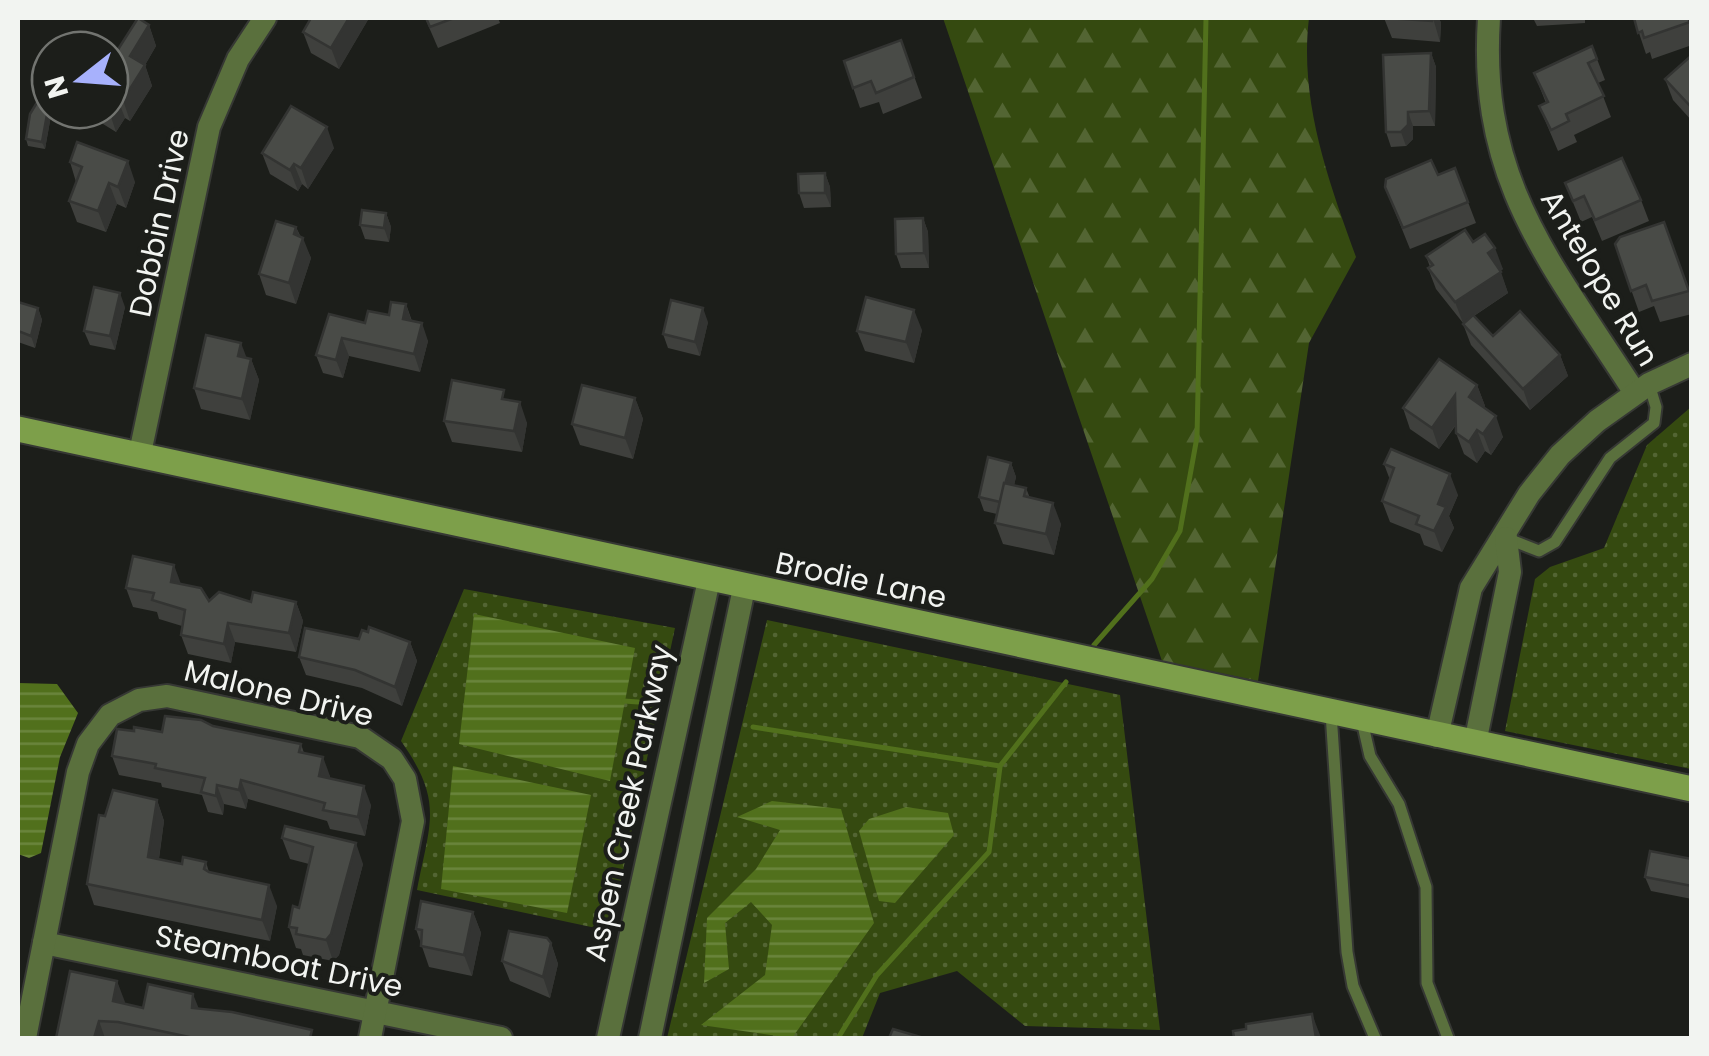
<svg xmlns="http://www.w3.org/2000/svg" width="1709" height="1056" font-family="Poppins,sans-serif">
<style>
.grass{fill:url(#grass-dots)}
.forest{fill:url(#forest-firs)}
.water{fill:url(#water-rules)}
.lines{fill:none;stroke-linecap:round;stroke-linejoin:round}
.stream{stroke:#51701c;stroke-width:5}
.service-casing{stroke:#363834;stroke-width:15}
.minor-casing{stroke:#363834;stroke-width:26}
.secondary-casing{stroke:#363834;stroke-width:29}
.service{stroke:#5a703d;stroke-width:11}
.minor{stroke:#5a703d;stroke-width:22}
.secondary{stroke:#7d9f4a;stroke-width:25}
.wall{fill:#3f403d}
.shaded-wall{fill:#333432}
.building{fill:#494b47;stroke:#333432;stroke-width:2.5}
.labels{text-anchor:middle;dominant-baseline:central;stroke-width:8;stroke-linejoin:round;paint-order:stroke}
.street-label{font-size:30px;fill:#f2f4f1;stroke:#1c1e1a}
</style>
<defs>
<pattern id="grass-dots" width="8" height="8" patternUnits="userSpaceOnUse" patternTransform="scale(2.5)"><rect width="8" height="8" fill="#354a10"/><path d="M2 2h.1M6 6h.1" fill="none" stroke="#536533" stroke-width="1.8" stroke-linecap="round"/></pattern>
<pattern id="forest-firs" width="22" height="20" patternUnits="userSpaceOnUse" patternTransform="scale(2.5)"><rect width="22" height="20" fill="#354a10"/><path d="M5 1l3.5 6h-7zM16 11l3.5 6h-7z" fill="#536533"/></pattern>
<pattern id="water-rules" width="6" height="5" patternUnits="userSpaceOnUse" patternTransform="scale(2.5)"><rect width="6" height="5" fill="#51701c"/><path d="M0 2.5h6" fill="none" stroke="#6a853d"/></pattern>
</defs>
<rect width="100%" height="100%" fill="#1c1e1a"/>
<g class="grass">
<polygon points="1691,407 1691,769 1505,731 1535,579 1550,567 1604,548 1647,445"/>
<path d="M464,589L675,628L610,931L417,890C430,822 444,802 401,741Z"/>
<polygon points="767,620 1120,695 1160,1030 1025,1026 957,971 880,993 862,1038 667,1038"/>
</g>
<path class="forest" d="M943,18H1309C1299,100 1328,180 1356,257L1309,343L1258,681L1162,661Z"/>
<g class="water">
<polygon points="474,614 635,648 610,781 459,744"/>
<polygon points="18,683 57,684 78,713 60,757 41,853 29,858 18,854"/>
<polygon points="453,766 591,795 567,913 441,889"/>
<polygon points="772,801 841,809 874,923 792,1038 701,1025 765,975 772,925 751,902 725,923 729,969 704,983 707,918 756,869 780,830 737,817"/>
<polygon points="906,807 948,813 954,835 895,903 879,901 859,831 869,819"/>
</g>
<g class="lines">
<g class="stream">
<polyline points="1094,645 1152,579 1180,531 1197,437 1206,18"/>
<polyline points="624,701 638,702"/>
<polyline points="753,727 1000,766 1066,682"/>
<polyline points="838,1038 877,975 989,852 1000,767"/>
</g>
<g class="service-casing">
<g id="service">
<polyline points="1506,538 1539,551 1555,542 1610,458 1654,423 1656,407 1649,384"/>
<polyline points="1331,713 1347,952 1353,986 1375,1038"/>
<polyline points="1362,721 1370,756 1399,804 1426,887 1427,983 1448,1038"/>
</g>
</g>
<g class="minor-casing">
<g id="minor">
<path d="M1489,18C1478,182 1551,262 1635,393"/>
<polyline points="140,453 209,127 238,59 265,18"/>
<polyline points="1437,736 1471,588 1529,494 1560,455 1597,421 1649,384 1692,364"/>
<polyline points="1475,743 1510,572 1506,538"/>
<polyline points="44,943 501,1038"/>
<polyline points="25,1038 78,772 88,744 110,715 139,700 167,696 360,737 392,759 405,779 413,821 370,1038"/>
<polyline points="608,1038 709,580"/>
<polyline points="650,1038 744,588"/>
</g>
</g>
<g class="secondary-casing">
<polyline id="secondary" points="18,429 1692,789"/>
</g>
<use href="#service" class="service"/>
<use href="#minor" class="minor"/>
<use href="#secondary" class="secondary"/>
</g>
<g class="wall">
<polygon points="311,18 369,18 339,69 311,53 303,32"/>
<polygon points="425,18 498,18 500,23 438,48"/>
<polygon points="1384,18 1439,18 1441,23 1440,42 1392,38"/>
<polygon points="1533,18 1585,18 1585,23 1537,26"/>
<polygon points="1634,18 1692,18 1692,45 1652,59 1650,52 1646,54"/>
<polygon points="149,25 156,46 145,65 152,86 130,121 125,118 116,132 95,119 92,110 110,110 117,51"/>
<polygon points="901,40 922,98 883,114 879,102 860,108 844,61"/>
<polygon points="1431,53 1436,67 1435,126 1413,126 1413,139 1406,146 1391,147 1386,132"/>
<polygon points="1692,55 1692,121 1673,100 1665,79"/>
<polygon points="1597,59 1605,80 1598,83 1611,117 1574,135 1577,142 1558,151 1539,106 1546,103 1534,73"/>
<polygon points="50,110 52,110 45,149 28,146 26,139"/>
<polygon points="334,148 308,189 302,184 298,191 270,174 262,153"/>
<polygon points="70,162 135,182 126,208 117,204 106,232 77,222 69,201 76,182"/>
<polygon points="1455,168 1476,223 1410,249 1385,187 1438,175"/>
<polygon points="825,173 830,187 831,207 804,208 799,193"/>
<polygon points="1565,183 1641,200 1649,221 1602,241 1592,217 1581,222"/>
<polygon points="386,213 391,227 389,242 365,239 360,225"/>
<polygon points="923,218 928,232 929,268 901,268 896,254"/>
<polygon points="1664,222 1692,299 1692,314 1660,322 1654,306 1639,312 1615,244"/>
<polygon points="296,227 311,258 296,304 266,295 259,274"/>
<polygon points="1473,242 1503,269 1500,271 1508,293 1474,316 1493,336 1560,355 1568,376 1530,410 1471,345 1463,324 1468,320 1463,323 1436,289 1428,268 1430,267 1426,256"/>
<polygon points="18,302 38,308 42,320 35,348 18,342"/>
<polygon points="406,304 412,321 428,341 420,372 349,356 343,378 323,373 316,355 365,323 389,315"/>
<polygon points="125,307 115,350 90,345 84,331"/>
<polygon points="708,322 700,356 668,348 663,334"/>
<polygon points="922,330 914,363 865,351 857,331"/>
<polygon points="247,358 251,359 259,380 250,420 201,409 194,388"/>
<polygon points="1477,385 1485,406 1484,408 1503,437 1491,455 1485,451 1477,463 1464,454 1456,433 1456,425 1439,449 1410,429 1403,408"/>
<polygon points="635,398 643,419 633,459 580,445 572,424"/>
<polygon points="508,400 527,423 522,452 452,442 444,421"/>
<polygon points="1011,463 1016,477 1014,485 1026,488 1030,498 1061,524 1054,555 1003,544 995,523 997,514 984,511 979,497"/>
<polygon points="1384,464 1458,495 1449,516 1454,528 1442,552 1424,545 1420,534 1390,522 1382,501 1390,480"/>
<polygon points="181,584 209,601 296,602 303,621 296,652 235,642 231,663 188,654 181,635 182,626 159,619 157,612 133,607 126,588"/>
<polygon points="359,639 410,642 417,661 402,706 362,688 306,675 299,657"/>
<polygon points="213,726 301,744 304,753 330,776 330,779 371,805 365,836 330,829 327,821 248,799 246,809 224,804 223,815 208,812 202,795 162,787 161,783 119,775 112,756 162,732"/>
<polygon points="157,800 164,821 159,859 182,864 206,862 209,872 277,906 270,941 94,905 87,884 105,816"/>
<polygon points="285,826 363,864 339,955 333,961 303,955 301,949 296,948 289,927 299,908 309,864 290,859 282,838"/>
<polygon points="1692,859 1692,899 1651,891 1645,877"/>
<polygon points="473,912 481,933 472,976 429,967 416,929"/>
<polygon points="551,943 558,964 550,998 510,981 502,961"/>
<polygon points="117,981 124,1004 143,1008 199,1009 316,1038 56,1038"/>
</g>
<g class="shaded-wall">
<polygon points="349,18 369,18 339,69 331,48"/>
<polygon points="1433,18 1439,18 1441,23 1440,42"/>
<polygon points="149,25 156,46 145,65 152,86 130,121 123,100 130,56"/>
<polygon points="1431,53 1436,67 1435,126 1429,111"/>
<polygon points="117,97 125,118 116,132 109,111"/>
<polygon points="50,98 50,110 52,110 45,149 42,142"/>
<polygon points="1408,112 1413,126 1413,139 1406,146 1401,132"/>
<polygon points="327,127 334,148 308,189 301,168"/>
<polygon points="128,161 135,182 126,208 118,187"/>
<polygon points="294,164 302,184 298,191 290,170"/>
<polygon points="825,173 830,187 831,207 825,193"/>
<polygon points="109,183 117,204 106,232 98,211"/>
<polygon points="386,213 391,227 389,242 384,228"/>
<polygon points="923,218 928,232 929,268 924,253"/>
<polygon points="296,227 302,242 303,238 311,258 296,304 289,283 294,234"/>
<polygon points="1495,248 1503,269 1496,274 1488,253"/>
<polygon points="1501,272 1508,293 1463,323 1455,302"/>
<polygon points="120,293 125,307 115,350 110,336"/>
<polygon points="406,304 412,323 403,319"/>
<polygon points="38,308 42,320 35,348 31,336"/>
<polygon points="703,308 708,322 700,356 695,342"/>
<polygon points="914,310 922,330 914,363 906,342"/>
<polygon points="422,323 428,341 420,372 414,354"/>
<polygon points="342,338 349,356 343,378 336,360"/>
<polygon points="241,343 249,364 238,356"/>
<polygon points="1560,355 1568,376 1530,410 1523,389"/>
<polygon points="251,359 259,380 250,420 242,399"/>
<polygon points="1477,385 1485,406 1477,418 1469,397"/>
<polygon points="1455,395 1462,415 1439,449 1432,428"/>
<polygon points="635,398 643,419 633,459 625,438"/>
<polygon points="520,402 527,423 522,452 514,431"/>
<polygon points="1496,416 1503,437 1491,455 1483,434"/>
<polygon points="1477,430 1485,451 1477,463 1469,442"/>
<polygon points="1011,463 1016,477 1007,516 1002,502"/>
<polygon points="1450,474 1458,495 1449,516 1454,528 1442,552 1434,531 1438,504"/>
<polygon points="1053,503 1061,524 1054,555 1046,534"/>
<polygon points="174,565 181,584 171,582"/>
<polygon points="296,602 303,621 296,652 289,633"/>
<polygon points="228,623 235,642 231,663 224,644"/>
<polygon points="410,642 417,661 402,706 395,687"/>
<polygon points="323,757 330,776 326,795 319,776"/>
<polygon points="241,780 248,799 246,809 239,790"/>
<polygon points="217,785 224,804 223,815 216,796"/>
<polygon points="364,786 371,805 365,836 358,817"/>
<polygon points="157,800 164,821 156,878 148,857"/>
<polygon points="356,843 363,864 339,955 333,961 326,940"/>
<polygon points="269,885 277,906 270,941 262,920"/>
<polygon points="473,912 481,933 472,976 464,955"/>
<polygon points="551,943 558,964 550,998 543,977"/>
<polygon points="117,981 125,1002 121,1022 113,1001"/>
<polygon points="193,994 201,1014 192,1008"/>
<polygon points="1312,1014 1320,1035 1321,1038 1316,1038"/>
<polygon points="99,1021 105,1038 94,1038"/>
</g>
<g class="building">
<polygon points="138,18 149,25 130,56 145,65 123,100 117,97 110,109 110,50 103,50 106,45 117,51"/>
<polygon points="311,18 349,18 331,48 303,32"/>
<polygon points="426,18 454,18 430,27"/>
<polygon points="1386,18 1433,18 1432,21"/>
<polygon points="1634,18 1688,18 1690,22 1644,38 1642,31 1638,33"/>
<polygon points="901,40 914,77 876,93 871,81 853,88 844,61"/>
<polygon points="1592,46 1597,59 1588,63 1604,96 1566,114 1569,121 1551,130 1539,106 1548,102 1534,73"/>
<polygon points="1431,53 1429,111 1408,112 1408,125 1401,132 1386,132 1383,55"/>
<polygon points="1692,55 1692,108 1665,79"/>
<polygon points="50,81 50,98 42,142 26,139 30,114"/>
<polygon points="291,106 327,127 301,168 294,164 290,170 262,153"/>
<polygon points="77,142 128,161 118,187 109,183 98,211 69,201 82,167 70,162"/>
<polygon points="1622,158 1641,200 1595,220 1584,196 1573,201 1565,183"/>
<polygon points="1431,160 1438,175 1455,168 1468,202 1403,228 1385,187 1386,179"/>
<polygon points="825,173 825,193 799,193 798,174"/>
<polygon points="362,210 386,213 384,228 360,225"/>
<polygon points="923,218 924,253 896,254 895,219"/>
<polygon points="276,221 296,227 294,234 303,238 289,283 259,274"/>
<polygon points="1664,222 1689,291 1652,301 1646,285 1631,291 1615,244 1620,237"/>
<polygon points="1465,230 1473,242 1485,234 1495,248 1488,253 1501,272 1455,302 1428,268 1433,265 1426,256"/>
<polygon points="94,287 120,293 110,336 84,331"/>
<polygon points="866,297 914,310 906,342 857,331"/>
<polygon points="671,300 703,308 695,342 663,334"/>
<polygon points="18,302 38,308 31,336 18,331"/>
<polygon points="391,302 406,304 403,319 422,323 414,354 342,338 336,360 316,355 329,314 365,323 368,311 389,315"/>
<polygon points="1520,311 1560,355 1523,389 1463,324 1473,315 1493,336"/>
<polygon points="206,335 241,343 238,356 251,359 242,399 194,388"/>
<polygon points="1439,359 1477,385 1469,397 1496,416 1483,434 1477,430 1469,442 1456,433 1455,395 1432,428 1403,408"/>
<polygon points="452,380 504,390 502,399 520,402 514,431 444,421"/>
<polygon points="582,385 635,398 625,438 572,424"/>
<polygon points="1391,449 1450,474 1438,504 1446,507 1434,531 1416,524 1419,516 1382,501 1394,468 1384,464"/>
<polygon points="988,457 1011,463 1000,502 979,497"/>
<polygon points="1004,483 1026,488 1024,496 1053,503 1046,534 995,523"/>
<polygon points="133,556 174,565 171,582 201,588 209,601 219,592 251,602 253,592 296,602 289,633 228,623 224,644 181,635 185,610 152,600 154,593 126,588"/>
<polygon points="369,627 410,642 395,687 355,670 299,657 305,628 359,639 362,630 368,632"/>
<polygon points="165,716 201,720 213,726 301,744 299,752 323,757 319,776 364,786 358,817 323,810 325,803 241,780 239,790 217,785 216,796 201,792 205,778 155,768 156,764 112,756 117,729 134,731 134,727 162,732"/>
<polygon points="113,790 157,800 148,857 182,864 183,857 206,862 204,869 209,872 269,885 262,920 87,884 99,815 105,816"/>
<polygon points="285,826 356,843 331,934 326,940 296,934 297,928 289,927 293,906 299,908 313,847 282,838"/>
<polygon points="1650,851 1692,859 1692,886 1645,877"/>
<polygon points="421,901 473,912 464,955 421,946 422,930 416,929"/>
<polygon points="509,931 547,938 551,943 543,977 502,961"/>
<polygon points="70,971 117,981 113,1001 143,1008 148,984 193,994 192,1008 232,1012 312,1030 310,1038 194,1038 118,1022 99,1021 94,1038 56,1038"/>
<polygon points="1312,1014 1316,1038 1234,1038 1233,1031 1246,1029 1246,1024"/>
<polygon points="893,1029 924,1038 889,1038"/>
</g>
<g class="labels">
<g class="street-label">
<text transform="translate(159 223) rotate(-78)">Dobbin Drive</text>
<text transform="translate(1600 278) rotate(59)">Antelope Run</text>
<text transform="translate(861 580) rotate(12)">Brodie Lane</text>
<text transform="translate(279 693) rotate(14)">Malone Drive</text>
<text transform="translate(628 803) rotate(-78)">Aspen Creek Parkway</text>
<text transform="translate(279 961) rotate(12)">Steamboat Drive</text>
</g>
</g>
<rect width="1709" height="1056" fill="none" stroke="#f2f4f1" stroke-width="40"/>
<g transform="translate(80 80) rotate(253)"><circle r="48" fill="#1c1e1a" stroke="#727470" stroke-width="2.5"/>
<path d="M0-8L18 38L0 25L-18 38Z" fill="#a7b1fc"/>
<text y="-15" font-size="28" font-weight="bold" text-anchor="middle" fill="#f2f4f1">N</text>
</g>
</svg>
